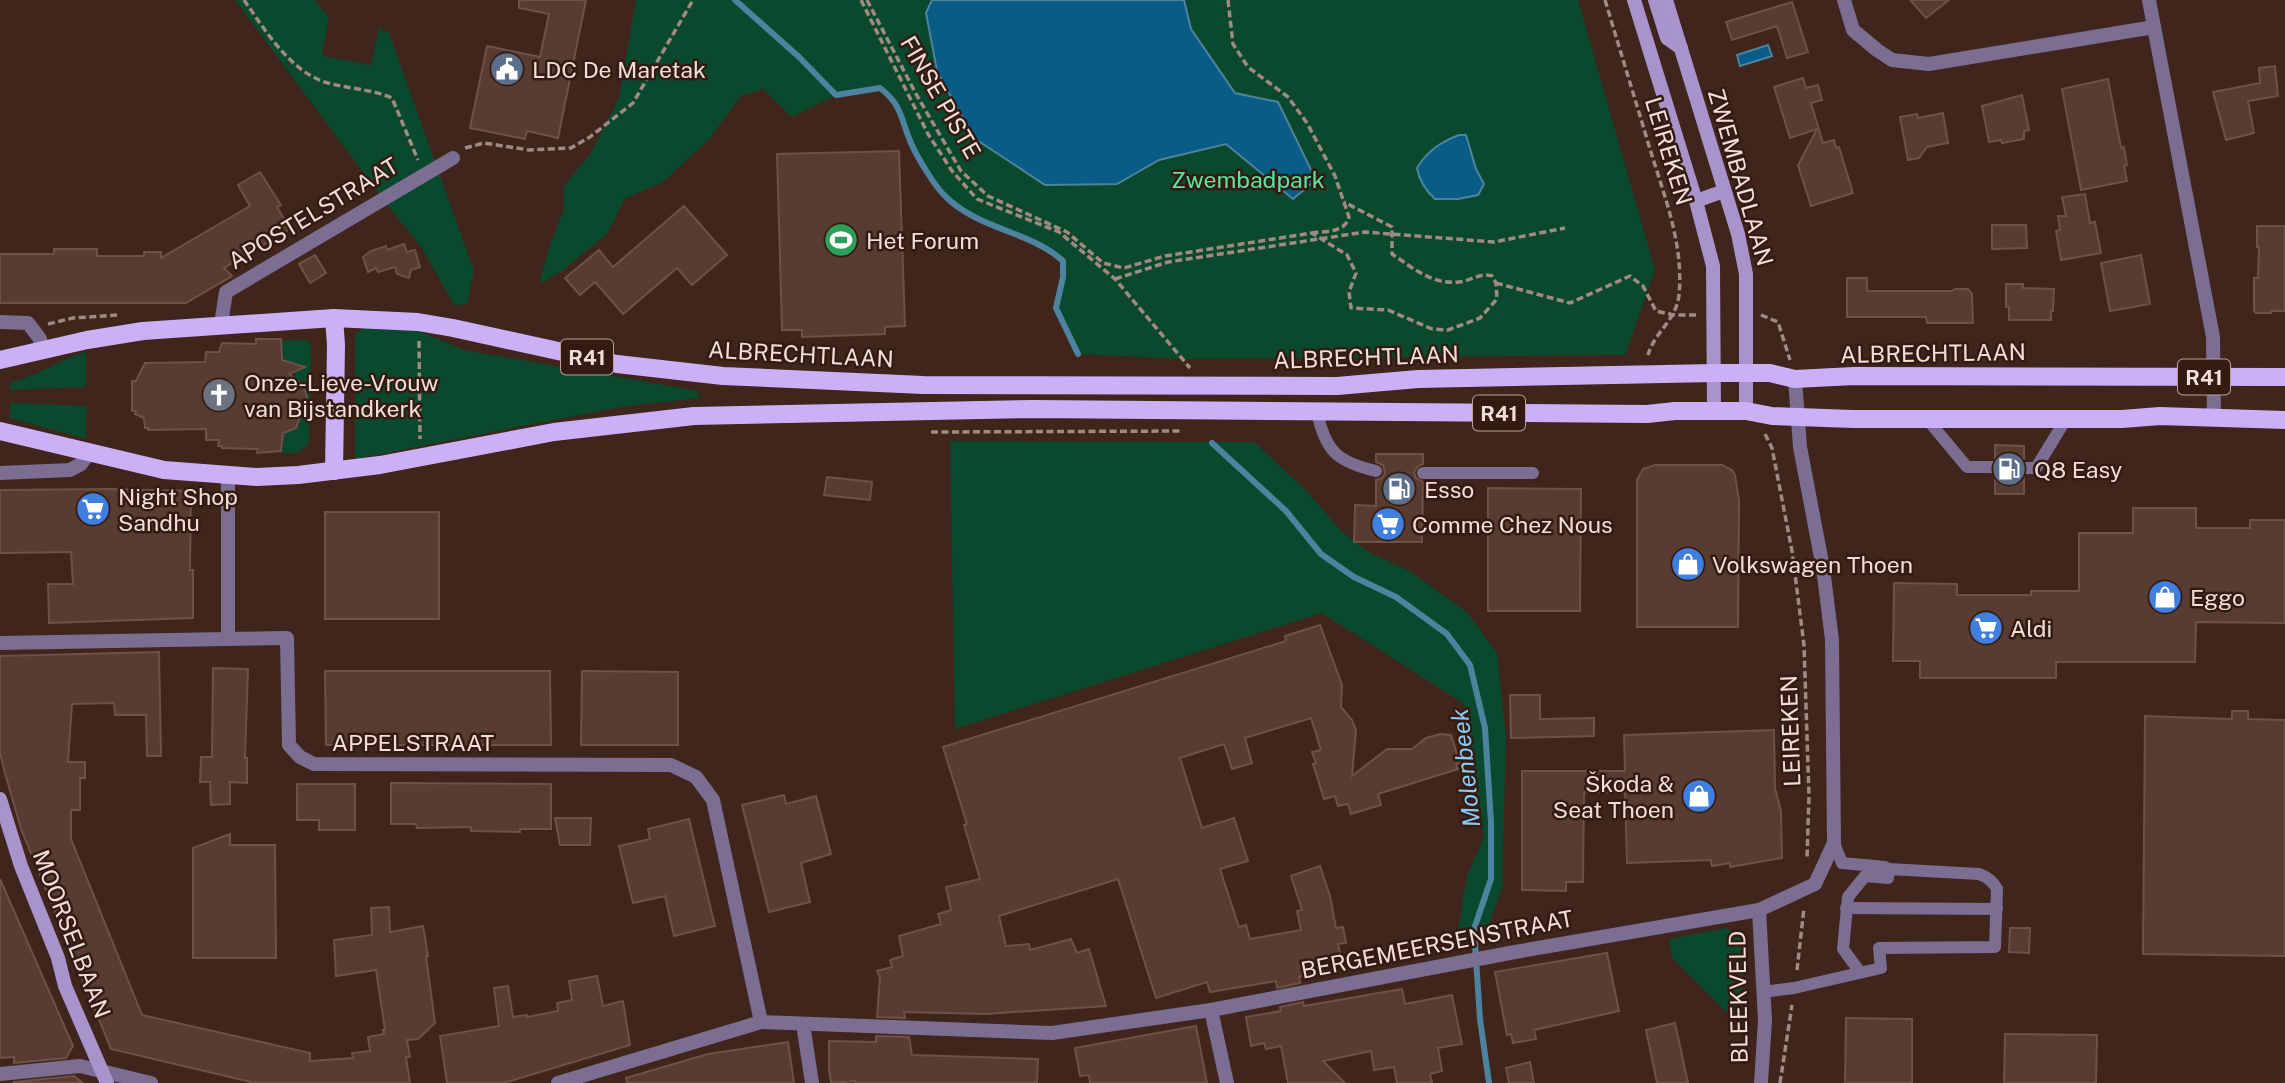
<svg xmlns="http://www.w3.org/2000/svg" width="2285" height="1083" font-family="'Public Sans',sans-serif">
<style>
.green{fill:#0a492e}
.water{fill:#085c86;stroke:#4e839f;stroke-width:2}
.lines{fill:none;stroke-linecap:round;stroke-linejoin:round}
.stream{stroke:#4e839f;stroke-width:6}
.building{fill:#583b31;stroke:#6f5147;stroke-width:2}
.path{stroke:#a08a82;stroke-width:3.5;stroke-dasharray:7 3.5;stroke-linecap:butt}
.lane{stroke:#7b6e92;stroke-width:12}
.street{stroke:#7b6e92;stroke-width:14}
.secondary{stroke:#a893cb;stroke-width:14}
.primary{stroke:#cbb0f8;stroke-width:18}
.labels{text-anchor:middle;dominant-baseline:central;stroke-width:5;stroke-linejoin:round;paint-order:stroke}
.shield{fill:#341b12;stroke:#b8a49d;stroke-width:2}
.shield-label{font-size:21px;font-weight:bold;fill:#f0ded8}
.poi-label{font-size:23px;fill:#f0ded8;stroke:#341b12;text-anchor:start}
.street-label{font-size:23px;fill:#f0ded8;stroke:#341b12}
.park-label{font-size:23px;fill:#59e4a3;stroke:#341b12}
.water-label{font-size:24px;font-style:italic;fill:#89cbf7;stroke:#341b12}
</style>
<rect width="100%" height="100%" fill="#3f251b"/>
<g class="green">
<polygon points="235,0 315,0 329,18 322,56 371,65 379,28 389,33 474,271 467,304 454,305 422,248 386,203"/>
<path d="M636,0H1578L1655,270L1625,355L1185,359L1078,354L1056,308L1063,277V261C1030,231 980,230 946,197C935,187 917,157 911,143C900,118 903,106 880,88L836,95L792,117L763,89L741,96L710,138L663,182L624,199L608,233L561,272L539,284L550,245L564,209V186L590,154L619,98Z"/>
<polygon points="375,320 419,331 464,350 698,391 700,398 621,407 355,459 355,335"/>
<polygon points="305,340 311,344 309,444 297,453 280,453 280,428 296,371 280,364 281,341"/>
<path d="M86,352V387L10,390V383C37,376 59,360 86,352Z"/>
<polygon points="10,403 86,406 86,439 10,418"/>
<polygon points="950,441 1254,442 1307,491 1342,532 1369,552 1411,572 1468,613 1497,653 1506,737 1502,888 1484,939 1460,944 1458,931 1467,875 1484,837 1464,704 1322,613 955,729"/>
<polygon points="1726,928 1737,933 1741,940 1743,1024 1738,1024 1672,958 1669,939"/>
</g>
<g class="water">
<polygon points="932,0 1184,0 1191,29 1235,93 1278,102 1316,180 1293,199 1226,144 1159,160 1117,184 1045,185 974,138 937,71 926,13"/>
<polygon points="1768,45 1772,56 1740,66 1737,55"/>
<path d="M1459,135H1466L1476,169L1484,184L1478,195L1458,199H1435C1425,190 1419,180 1417,168C1427,151 1441,142 1459,135Z"/>
</g>
<g class="lines">
<g class="stream">
<path d="M735,0L799,57L836,95L880,88C903,106 900,118 911,143C917,157 935,187 946,197C980,230 1030,231 1063,261V277L1056,308L1078,354"/>
<polyline points="1212,443 1286,511 1321,554 1354,577 1396,597 1447,634 1470,665 1485,728 1491,822 1491,879 1474,929 1480,1019 1489,1083"/>
</g>
</g>
<g class="building">
<polygon points="519,0 586,0 558,138 527,131 525,139 470,128 487,46 540,57 549,14 519,8"/>
<polygon points="1910,0 1949,0 1926,18"/>
<polygon points="1792,2 1808,52 1787,58 1777,26 1732,40 1726,22"/>
<polygon points="2275,66 2278,96 2248,101 2254,133 2226,140 2213,92 2260,83 2259,68"/>
<polygon points="1803,78 1806,88 1818,85 1822,100 1811,103 1823,143 1834,140 1836,148 1839,147 1853,193 1811,206 1798,165 1817,129 1790,138 1774,87"/>
<polygon points="2108,79 2121,148 2124,147 2127,165 2124,166 2127,181 2081,190 2062,89"/>
<polygon points="2022,95 2029,130 2024,131 2024,139 2002,143 2001,140 1989,142 1982,106"/>
<polygon points="1943,113 1948,143 1927,147 1919,158 1908,160 1900,117 1917,114 1918,118"/>
<polygon points="899,151 905,326 885,327 885,334 802,337 802,330 782,330 777,154"/>
<polygon points="260,172 281,205 277,207 290,229 224,268 232,276 186,303 0,303 0,254 54,254 54,249 97,249 97,256 144,256 144,252 161,252 161,258 250,206 238,185"/>
<polygon points="2085,194 2090,223 2095,222 2101,253 2061,260 2056,231 2060,230 2058,216 2066,216 2062,197"/>
<polygon points="684,206 727,255 692,285 677,268 623,314 595,282 580,295 565,278 599,250 613,267"/>
<polygon points="1992,225 2026,225 2027,248 1992,249"/>
<polygon points="2257,226 2285,226 2285,311 2271,311 2271,313 2256,313 2254,311 2254,278 2258,278 2259,247 2257,247"/>
<polygon points="404,244 407,252 415,250 420,267 411,270 409,278 397,274 395,267 378,272 376,268 368,272 363,257 371,251 386,246 387,250"/>
<polygon points="315,255 326,273 310,283 299,264"/>
<polygon points="2141,255 2150,304 2110,311 2101,263"/>
<polygon points="1847,278 1867,278 1867,291 1952,291 1955,289 1968,289 1972,294 1973,323 1927,323 1926,317 1847,317"/>
<polygon points="2006,284 2023,284 2023,288 2054,289 2053,311 2051,311 2051,320 2009,320 2009,307 2006,307"/>
<polygon points="256,339 281,339 282,360 305,367 289,374 303,385 307,397 296,428 283,433 281,451 257,453 258,449 222,448 222,446 218,446 219,440 206,440 206,429 148,430 148,428 145,428 144,418 135,414 136,411 132,411 132,381 136,381 145,363 205,362 206,352 219,352 222,343 256,344"/>
<polygon points="1995,445 2024,446 2024,459 2019,461 2015,467 2017,473 2024,477 2024,494 1995,494 1995,476 2000,474 2004,468 2002,462 1995,458"/>
<polygon points="1376,454 1423,454 1423,464 1418,466 1414,472 1416,478 1423,482 1422,542 1354,542 1355,505 1376,506 1376,480 1382,478 1385,473 1383,465 1376,462"/>
<polygon points="1655,465 1722,465 1732,470 1735,475 1739,500 1738,627 1637,627 1637,480 1643,469"/>
<polygon points="827,477 872,482 870,500 824,495"/>
<polygon points="1488,488 1581,489 1580,611 1488,611"/>
<polygon points="111,489 191,491 190,570 193,570 193,618 49,623 48,584 73,584 71,552 0,553 0,490"/>
<polygon points="2133,508 2196,508 2196,528 2250,528 2250,520 2285,520 2285,623 2196,622 2195,662 2056,662 2056,678 1920,678 1920,661 1893,661 1894,583 1957,584 1957,595 2031,595 2031,591 2079,591 2079,533 2133,533"/>
<rect x="325" y="512" width="114" height="107"/>
<polygon points="1320,625 1342,685 1341,707 1352,720 1356,730 1352,776 1387,749 1412,749 1426,738 1440,734 1451,735 1460,763 1456,764 1458,769 1378,794 1381,805 1351,814 1348,804 1338,806 1335,796 1324,799 1313,764 1316,763 1312,752 1321,750 1311,718 1245,738 1252,763 1232,769 1224,744 1180,758 1202,828 1234,818 1248,861 1220,869 1239,927 1246,925 1250,939 1301,930 1297,911 1302,910 1291,876 1320,866 1330,896 1336,928 1343,927 1346,943 1338,944 1341,957 1304,964 1305,975 1299,977 1300,983 1277,988 1276,981 1210,992 1207,982 1156,998 1118,879 999,916 1006,946 1029,944 1030,950 1071,939 1077,953 1089,949 1106,1006 986,1014 904,1012 905,1018 877,1017 880,977 877,971 892,967 890,960 903,956 899,936 941,924 938,914 951,910 946,887 980,879 964,825 967,824 943,747 1286,641 1285,636"/>
<polygon points="159,652 161,756 147,756 146,715 115,715 114,703 72,704 68,762 85,762 85,778 80,778 80,810 71,810 71,839 142,1015 310,1053 310,1061 353,1058 352,1053 370,1051 368,1037 384,1034 383,1030 385,1030 376,970 336,976 334,940 372,935 371,908 389,907 390,932 423,926 428,956 426,956 435,1023 418,1039 407,1040 410,1057 406,1057 410,1083 255,1083 111,1049 21,829 5,773 0,753 0,656"/>
<polygon points="213,668 248,669 245,758 247,758 247,783 230,782 230,804 211,805 210,782 200,782 201,757 212,757"/>
<polygon points="325,671 550,671 551,745 326,745"/>
<polygon points="582,671 678,672 678,745 581,745"/>
<polygon points="1510,695 1540,695 1540,719 1594,718 1594,736 1511,738"/>
<polygon points="2232,711 2248,711 2248,719 2285,720 2285,956 2143,954 2145,716 2232,719"/>
<polygon points="1774,730 1775,788 1781,811 1782,858 1730,867 1730,863 1712,866 1711,860 1627,863 1625,793 1584,792 1583,882 1566,882 1566,891 1522,890 1522,771 1625,771 1624,735"/>
<polygon points="391,783 551,784 551,829 520,829 520,832 471,831 471,827 417,828 416,824 391,824"/>
<polygon points="297,784 355,784 355,830 319,830 319,820 297,820"/>
<polygon points="784,795 786,804 816,796 831,854 801,863 810,902 769,912 742,805"/>
<polygon points="555,818 591,818 590,845 560,845"/>
<polygon points="689,819 715,926 674,936 665,896 633,903 619,846 650,839 648,829"/>
<polygon points="230,834 230,845 275,845 276,958 193,958 193,848"/>
<polygon points="0,879 73,1046 66,1058 14,1063 14,1057 0,1058"/>
<polygon points="2010,928 2030,928 2029,953 2009,952"/>
<polygon points="1607,953 1619,1011 1534,1030 1536,1039 1513,1043 1511,1034 1507,1035 1495,972"/>
<polygon points="597,976 603,1006 623,1001 630,1045 504,1083 447,1083 440,1036 499,1026 494,988 508,986 513,1017 527,1015 527,1017 558,1011 557,1003 572,1000 569,981"/>
<polygon points="1402,989 1405,1004 1452,995 1462,1044 1438,1048 1442,1071 1430,1074 1432,1083 1397,1083 1394,1067 1374,1070 1371,1051 1323,1061 1345,1083 1288,1083 1281,1046 1266,1049 1264,1043 1251,1046 1246,1017 1281,1011 1280,1007 1303,1002 1304,1006"/>
<polygon points="1846,1018 1912,1019 1912,1083 1845,1083"/>
<polygon points="1675,1023 1688,1083 1657,1083 1646,1030"/>
<polygon points="1196,1026 1207,1083 1090,1083 1089,1075 1080,1076 1075,1048"/>
<polygon points="2005,1034 2097,1035 2096,1083 2004,1083"/>
<polygon points="876,1036 909,1037 912,1055 1038,1059 1037,1083 855,1083 855,1081 831,1083 829,1070 829,1041 876,1042"/>
<polygon points="788,1042 794,1083 627,1083 626,1078 708,1054"/>
<polygon points="1530,1062 1534,1083 1509,1083 1506,1068"/>
<polygon points="74,1076 83,1083 15,1083 14,1082"/>
</g>
<g class="lines">
<g class="path">
<path d="M244,0C265,30 291,73 328,83C350,89 371,89 392,98L418,160"/>
<polyline points="861,0 928,134 952,171 977,199 1059,232 1115,279 1190,368"/>
<path d="M867,0L916,94L961,171L988,196L1067,232L1103,263L1124,268L1165,256L1312,233L1347,255L1356,273L1349,292L1351,308L1388,310L1432,329L1448,330L1480,318L1497,299L1496,283L1492,276C1480,272 1471,281 1459,282C1432,285 1413,268 1392,254V227L1344,202"/>
<path d="M1228,0L1233,44L1248,67L1288,97L1307,123L1335,176L1349,217C1345,233 1326,231 1312,233"/>
<path d="M1605,0C1620,50 1635,99 1650,149C1664,195 1684,245 1679,295C1676,321 1655,331 1648,355"/>
<polyline points="465,148 484,143 529,150 571,148 590,137 633,103 693,0"/>
<polyline points="1115,279 1168,262 1365,232 1494,242 1565,228"/>
<polyline points="1496,283 1570,303 1630,276 1643,286 1656,311 1674,315 1698,315"/>
<polyline points="1761,315 1778,322 1790,360"/>
<polyline points="48,324 73,318 117,315"/>
<polyline points="419,341 420,439"/>
<polyline points="931,432 1183,431"/>
<polyline points="1765,434 1772,448 1792,551 1804,645 1809,796 1807,859"/>
<polyline points="1797,970 1804,908"/>
<polyline points="1780,1083 1792,1005"/>
</g>
<g class="lane">
<path d="M1317,411C1325,451 1337,462 1376,471"/>
<polyline points="1927,419 1967,467 1995,467"/>
<polyline points="2024,468 2036,468 2066,419"/>
<polyline points="1423,473 1533,473"/>
<polyline points="1834,843 1842,863 1885,867 1889,869"/>
<polyline points="1846,908 1997,909"/>
<path d="M1763,992L1794,988L1881,968L1879,948L1995,947L1997,889C1993,881 1988,877 1979,874L1889,869L1888,878L1865,876L1848,897L1843,949L1860,972"/>
</g>
<g class="street">
<polyline points="1844,0 1853,30 1877,50 1892,60 1929,64 2154,27 2213,337 2214,417"/>
<polyline points="2149,0 2154,27"/>
<polyline points="0,322 28,323 40,339 42,350"/>
<polyline points="221,324 226,292 453,158"/>
<polyline points="0,473 70,470 81,464 89,453"/>
<polyline points="228,476 228,639"/>
<polyline points="0,643 287,638 289,745 300,757 314,764 671,765 696,777 713,800 761,1022"/>
<polyline points="1759,910 1765,1020 1761,1083"/>
<polyline points="1211,1010 1227,1083"/>
<polyline points="803,1024 812,1083"/>
<polyline points="0,1074 80,1066 151,1083"/>
<polyline points="558,1083 761,1022 1052,1033 1211,1010 1515,952 1759,910 1815,884 1834,843 1832,640 1823,568 1800,447 1795,379"/>
</g>
<g class="secondary">
<polyline points="1634,0 1696,201 1713,266 1714,411"/>
<polyline points="1655,0 1667,38 1681,48"/>
<polyline points="1666,0 1738,234 1746,274 1746,411"/>
<polyline points="1696,201 1724,191"/>
<polyline points="0,799 21,866 58,958 65,986 107,1083"/>
</g>
<g class="primary">
<polyline points="334,318 336,345 334,471"/>
<polyline points="0,360 87,340 143,331 334,318 418,322 453,328 617,364 723,376 923,385 1337,386 1418,379 1715,373 1770,373 1795,379 1854,376 2285,377"/>
<polyline points="0,431 164,470 257,477 298,475 380,465 554,432 694,416 1033,409 1647,414 1675,411 1746,411 1772,416 1853,419 2122,419 2160,416 2285,420"/>
</g>
</g>
<defs>
<g id="civic-disc" transform="scale(1.75)"><circle r="9.5" fill="#5c6f8a" stroke="#341b12"/><path d="M-.6-6.5H3V-4.5H.6V-3L4-1V1h2V6H-6V1h2V-1L-.6-3ZM-1.2 2.5V6h2.4V2.5Z" fill="#fff"/></g>
<g id="stadium-disc" transform="scale(1.75)"><circle r="9.5" fill="#2e9e5b" stroke="#341b12"/><path d="M0-5a6.5 5 0 1 0 0 10a6.5 5 0 1 0 0-10ZM-3.5-1.8h7v3.6h-7Z" fill="#fff"/></g>
<g id="church-disc" transform="scale(1.75)"><circle r="9.5" fill="#6b7280" stroke="#341b12"/><path d="M-1.2-6h2.4v3.5h3.3v2.4h-3.3V6h-2.4V-.1h-3.3v-2.4h3.3Z" fill="#fff"/></g>
<g id="fuel-disc" transform="scale(1.75)"><circle r="9.5" fill="#5c6f8a" stroke="#341b12"/><path d="M-5.5-6h7V0h2V4h1.3V-2.5L3-4.5l.8-.8L6-3V5H2.5V1h-1V6h-7ZM-4.2-4.7v3.2H.2V-4.7Z" fill="#fff"/></g>
<g id="supermarket-disc" transform="scale(1.75)"><circle r="9.5" fill="#3f7fe0" stroke="#341b12"/><path d="M-6-5.5h2.5l.6 2H6L4.5 2H-2.5L-4.4-4H-6ZM-1.5 3.2a1.3 1.3 0 1 0 .1 0ZM3 3.2a1.3 1.3 0 1 0 .1 0Z" fill="#fff"/></g>
<g id="shop-disc" transform="scale(1.75)"><circle r="9.5" fill="#3f7fe0" stroke="#341b12"/><path d="M-5-2.5h2.3a2.7 3.5 0 0 1 5.4 0H5L5.5 6h-11ZM-1.5-2.5h3a1.5 2.3 0 0 0-3 0Z" fill="#fff"/></g>
</defs>
<g fill-rule="evenodd">
<use href="#civic-disc" x="507" y="69"/>
<use href="#stadium-disc" x="841" y="240"/>
<use href="#church-disc" x="219" y="395"/>
<use href="#fuel-disc" x="2009" y="469"/>
<use href="#fuel-disc" x="1399" y="489"/>
<use href="#supermarket-disc" x="93" y="509"/>
<use href="#supermarket-disc" x="1388" y="524"/>
<use href="#shop-disc" x="1688" y="564"/>
<use href="#shop-disc" x="2165" y="597"/>
<use href="#supermarket-disc" x="1986" y="628"/>
<use href="#shop-disc" x="1699" y="796"/>
</g>
<g class="labels">
<g class="shield">
<rect x="561" y="339.5" width="52" height="35" rx="5"/>
<rect x="2178" y="359.5" width="52" height="35" rx="5"/>
<rect x="1473" y="395.5" width="52" height="35" rx="5"/>
</g>
<g class="shield-label">
<text x="587" y="357">R41</text>
<text x="2204" y="377">R41</text>
<text x="1499" y="413">R41</text>
</g>
<g class="poi-label">
<text x="532" y="69">LDC De Maretak</text>
<text x="866" y="240">Het Forum</text>
<text x="244" y="382">Onze-Lieve-Vrouw<tspan x="244" dy="26">van Bijstandkerk</tspan></text>
<text x="2034" y="469">Q8 Easy</text>
<text x="1424" y="489">Esso</text>
<text x="118" y="496">Night Shop<tspan x="118" dy="26">Sandhu</tspan></text>
<text x="1412" y="524">Comme Chez Nous</text>
<text x="1712" y="564">Volkswagen Thoen</text>
<text x="2190" y="597">Eggo</text>
<text x="2010" y="628">Aldi</text>
<text x="1674" y="783" text-anchor="end">Škoda &amp;<tspan x="1674" dy="26">Seat Thoen</tspan></text>
</g>
<g class="street-label">
<text transform="translate(941 97) rotate(60)">FINSE PISTE</text>
<text transform="translate(1669 151) rotate(73)">LEIREKEN</text>
<text transform="translate(1741 177) rotate(74)">ZWEMBADLAAN</text>
<text transform="translate(313 213) rotate(-31)">APOSTELSTRAAT</text>
<text transform="translate(1933 353) rotate(-1)">ALBRECHTLAAN</text>
<text transform="translate(801 354) rotate(3)">ALBRECHTLAAN</text>
<text transform="translate(1366 357) rotate(-2)">ALBRECHTLAAN</text>
<text transform="translate(1790 731) rotate(-92)">LEIREKEN</text>
<text x="413" y="742">APPELSTRAAT</text>
<text transform="translate(72 934) rotate(69)">MOORSELBAAN</text>
<text transform="translate(1437 944) rotate(-11)">BERGEMEERSENSTRAAT</text>
<text transform="translate(1738 997) rotate(-91)">BLEEKVELD</text>
</g>
<g class="park-label">
<text x="1248" y="179">Zwembadpark</text>
</g>
<g class="water-label">
<text transform="translate(1465 768) rotate(-96)">Molenbeek</text>
</g>
</g>
</svg>
